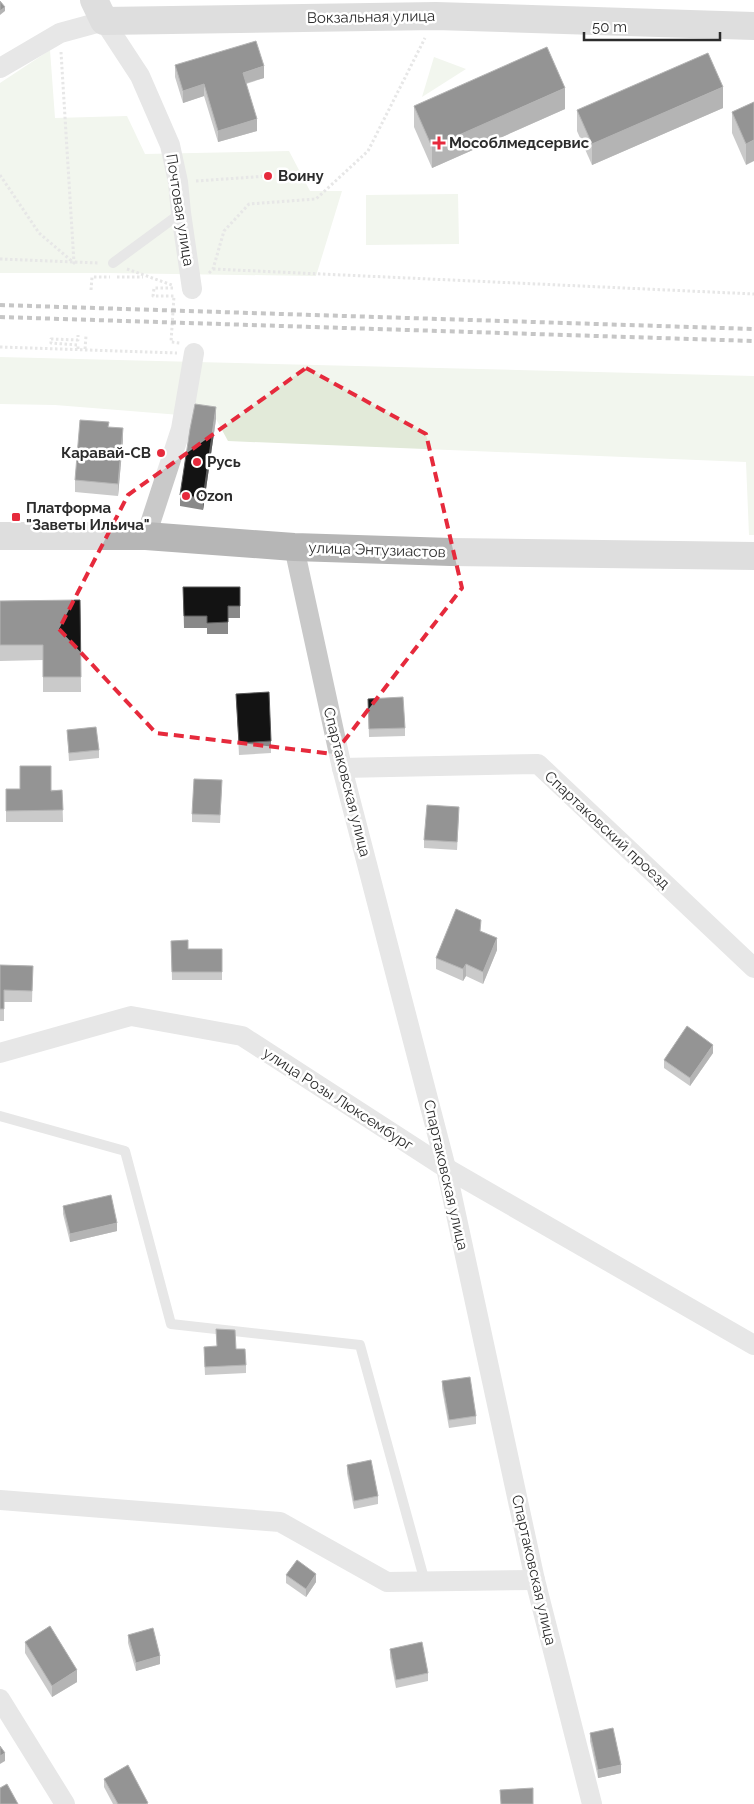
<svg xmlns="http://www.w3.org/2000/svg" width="754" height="1804" font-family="Raleway,sans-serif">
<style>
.green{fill:#e2ead9}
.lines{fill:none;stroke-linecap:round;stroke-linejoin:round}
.path{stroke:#c9c9c9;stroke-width:3;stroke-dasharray:2.5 2.5;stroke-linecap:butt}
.lane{stroke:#c9c9c9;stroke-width:10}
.street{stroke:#c9c9c9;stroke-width:20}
.secondary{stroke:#b6b6b6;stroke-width:28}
.rail{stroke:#818181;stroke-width:4;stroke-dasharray:5 4;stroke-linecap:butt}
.wall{fill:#898989}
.shaded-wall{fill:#5a5a5a}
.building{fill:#131313;stroke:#5a5a5a}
.marked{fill:none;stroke:#e62a3c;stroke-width:4;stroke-dasharray:10 6;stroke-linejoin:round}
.poi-dot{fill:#e62a3c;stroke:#fff;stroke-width:2}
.labels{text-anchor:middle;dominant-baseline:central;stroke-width:5;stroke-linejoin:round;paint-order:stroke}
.street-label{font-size:15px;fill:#2c2c2c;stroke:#fff}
.poi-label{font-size:15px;font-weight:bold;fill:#2c2c2c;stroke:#fff;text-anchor:start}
</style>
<rect width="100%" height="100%" fill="#fff"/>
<g class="green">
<polygon points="50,50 55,118 127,116 145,154 289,151 310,191 342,191 316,276 108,273 0,273 0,83"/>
<polygon points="434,57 466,69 422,97"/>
<polygon points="458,194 459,244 366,245 366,195"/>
<polygon points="0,357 754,376 754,535 749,535 746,462 228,441 216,419 193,416 55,405 0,404"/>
</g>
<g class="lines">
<g class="path">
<polyline points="0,175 39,233 74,263 61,52"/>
<polyline points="196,181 268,176"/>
<polyline points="0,259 99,263"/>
<polyline points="127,269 172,285"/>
<polyline points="213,269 754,294"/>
<polyline points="209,273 213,269 224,231 249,204 316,199 368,151 425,38"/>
<polyline points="117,277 143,277"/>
<polyline points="173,288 154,288 153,296 174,296 171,342 180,343"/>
<polyline points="91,290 92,277 110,277"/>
<polyline points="0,347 177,353"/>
<polyline points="78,349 78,345 51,343 51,339 78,340 78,335"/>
<polyline points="85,349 86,336"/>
</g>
<g class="lane">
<polyline points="113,263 181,213"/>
<polyline points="0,1116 125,1151 171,1324 360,1345 425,1582"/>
</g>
<g class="street">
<polyline points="0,68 60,33 104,21 140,76 170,145 178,182 181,213 192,289"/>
<polyline points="146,536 181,429 194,353"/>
<polyline points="294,547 342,768 446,1168 535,1580 592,1804"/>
<polyline points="342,768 538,764 754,968"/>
<polyline points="0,1053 131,1016 242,1036 446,1168 754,1345"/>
<polyline points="0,1500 280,1522 387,1582 535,1580"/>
<polyline points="0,1699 65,1804"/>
</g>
<g class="secondary">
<polyline points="94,0 104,21 436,16 754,26"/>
<polyline points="0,536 146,536 294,547 451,552 754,556"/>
</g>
<g class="rail">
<polyline points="0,305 754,329"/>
<polyline points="0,317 754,341"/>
</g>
</g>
<g class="wall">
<polygon points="175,65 264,78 246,84 257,131 218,142 204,96 183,103 175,77"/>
<polygon points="754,102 746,165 732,133 732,112"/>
<polygon points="414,106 565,109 432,168 414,127"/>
<polygon points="723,108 592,165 577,131 577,110"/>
<polygon points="216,419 203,510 180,506 180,495"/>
<polygon points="109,427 123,440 118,496 75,492 75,480"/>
<polygon points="183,587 240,587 240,618 228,618 228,634 207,634 207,628 184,628"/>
<polygon points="80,600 81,692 43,692 43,660 0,661 0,601"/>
<polygon points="236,694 271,741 271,753 239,755"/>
<polygon points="368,699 405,728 405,736 369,737"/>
<polygon points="67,730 99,750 99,758 69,761"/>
<polygon points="222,788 220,823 192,822 192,814"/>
<polygon points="6,789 62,790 63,822 6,822"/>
<polygon points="459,815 457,850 424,848 424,840"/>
<polygon points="481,931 497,950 483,984 466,976 463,981 436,969 436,958"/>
<polygon points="171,941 188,949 222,949 222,980 172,980"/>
<polygon points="0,965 33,966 32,1002 4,1002 4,1021 0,1021"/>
<polygon points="713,1053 690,1086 664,1068 664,1060"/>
<polygon points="63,1206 117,1231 70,1242 63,1214"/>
<polygon points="216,1329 236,1349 246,1365 246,1373 205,1375 204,1355 217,1346"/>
<polygon points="442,1381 476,1416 476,1424 449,1428 442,1389"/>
<polygon points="347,1465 378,1496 378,1504 354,1509 347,1473"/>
<polygon points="286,1575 316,1582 306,1597 286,1583"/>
<polygon points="128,1635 160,1664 136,1671 128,1643"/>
<polygon points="25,1642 77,1682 52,1697 25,1653"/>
<polygon points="390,1649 428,1673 428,1681 396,1688 390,1657"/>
<polygon points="590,1733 621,1773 598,1778 590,1741"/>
<polygon points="104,1779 148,1804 113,1804 104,1787"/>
</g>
<g class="shaded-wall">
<polygon points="5,7 5,11 0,15 0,11"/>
<polygon points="264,66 264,78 243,84 243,73"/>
<polygon points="204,84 204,96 183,103 183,91"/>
<polygon points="723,87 723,108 592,165 592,144"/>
<polygon points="565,88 565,109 432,168 432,147"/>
<polygon points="257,119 257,131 218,142 218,131"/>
<polygon points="754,140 754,161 746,165 746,144"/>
<polygon points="216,407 216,419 203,510 203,498"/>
<polygon points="123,428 123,440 118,496 118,484"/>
<polygon points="497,938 497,950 483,984 483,972"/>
<polygon points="466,964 466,976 463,981 463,969"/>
<polygon points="713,1045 713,1053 690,1086 690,1078"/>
<polygon points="117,1223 117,1231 70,1242 70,1234"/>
<polygon points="316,1574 316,1582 306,1597 306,1589"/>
<polygon points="160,1656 160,1664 136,1671 136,1663"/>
<polygon points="77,1670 77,1682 52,1697 52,1686"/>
<polygon points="5,1753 5,1761 0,1764 0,1756"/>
<polygon points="621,1765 621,1773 598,1778 598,1770"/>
</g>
<g class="building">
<polygon points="0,1 5,7 0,11"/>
<polygon points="256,41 264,66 243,73 257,119 218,131 204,84 183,91 175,65"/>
<polygon points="547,47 565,88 432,147 414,106"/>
<polygon points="708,53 723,87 592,144 577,110"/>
<polygon points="754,102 754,140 746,144 732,112"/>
<polygon points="195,404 216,407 203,498 180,495 190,429"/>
<polygon points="80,420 109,422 108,427 123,428 118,484 75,480"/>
<polygon points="183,587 240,587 240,606 228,606 228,622 207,623 207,616 184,616"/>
<polygon points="80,600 81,677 43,677 43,645 0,645 0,601"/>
<polygon points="269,692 271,741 239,743 236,694"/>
<polygon points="403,697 405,728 369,729 368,699"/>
<polygon points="96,727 99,750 69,753 67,730"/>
<polygon points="20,766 51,766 51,791 62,790 63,810 6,811 6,789 20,789"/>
<polygon points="194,779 222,780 220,815 192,814"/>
<polygon points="427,805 459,807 457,842 424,840"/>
<polygon points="456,909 481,920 480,931 497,938 483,972 466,964 463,969 436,958"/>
<polygon points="188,940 188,949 222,949 222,972 172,972 171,941"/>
<polygon points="0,965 33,966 32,991 4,990 4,1009 0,1009"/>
<polygon points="687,1026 713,1045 690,1078 664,1060"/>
<polygon points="111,1195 117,1223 70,1234 63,1206"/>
<polygon points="216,1329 235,1330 236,1349 245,1349 246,1365 205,1367 204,1347 217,1346"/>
<polygon points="470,1377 476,1416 449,1420 442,1381"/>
<polygon points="371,1460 378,1496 354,1501 347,1465"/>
<polygon points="297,1560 316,1574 306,1589 286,1575"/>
<polygon points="50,1626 77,1670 52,1686 25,1642"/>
<polygon points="153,1628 160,1656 136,1663 128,1635"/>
<polygon points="422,1642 428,1673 396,1680 390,1649"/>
<polygon points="613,1728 621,1765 598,1770 590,1733"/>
<polygon points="0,1746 5,1753 0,1756"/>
<polygon points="128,1765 148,1803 146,1804 118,1804 104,1779"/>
<polygon points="7,1784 18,1804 0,1804 0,1788"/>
<polygon points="533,1788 533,1804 501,1804 500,1790"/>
</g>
<path d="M0 0H754V1804H0ZM306,368L426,434L462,588L334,754L156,733L59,629L128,495Z" fill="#fff" fill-opacity=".55" fill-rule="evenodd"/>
<path class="marked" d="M306,368L426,434L462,588L334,754L156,733L59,629L128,495Z"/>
<g class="poi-dot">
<path d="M436.5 135.5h5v5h5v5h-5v5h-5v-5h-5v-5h5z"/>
<circle cx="268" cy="176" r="5"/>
<circle cx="161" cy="453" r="5"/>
<circle cx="197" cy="462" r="5"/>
<circle cx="186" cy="496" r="5"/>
<rect x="11" y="512" width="10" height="10" rx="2.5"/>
</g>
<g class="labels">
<g class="street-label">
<text transform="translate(371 17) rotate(-1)">Вокзальная улица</text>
<text transform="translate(180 210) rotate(81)">Почтовая улица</text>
<text transform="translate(377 550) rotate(2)">улица Энтузиастов</text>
<text transform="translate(347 782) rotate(76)">Спартаковская улица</text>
<text transform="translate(607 830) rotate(43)">Спартаковский проезд</text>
<text transform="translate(338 1099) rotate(33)">улица Розы Люксембург</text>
<text transform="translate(446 1175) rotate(77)">Спартаковская улица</text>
<text transform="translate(534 1570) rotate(77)">Спартаковская улица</text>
</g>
<g class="poi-label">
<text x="449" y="143">Мособлмедсервис</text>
<text x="278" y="176">Воину</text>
<text x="151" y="453" text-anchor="end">Каравай-СВ</text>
<text x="207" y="462">Русь</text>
<text x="196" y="496">Ozon</text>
<text x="26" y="508">Платформа<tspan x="26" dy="17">"Заветы Ильича"</tspan></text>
</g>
</g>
<path d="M584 32v8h136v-8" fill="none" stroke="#2c2c2c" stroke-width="2.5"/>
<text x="592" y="32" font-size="15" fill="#2c2c2c" stroke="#ffffff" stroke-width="4" paint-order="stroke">50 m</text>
</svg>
